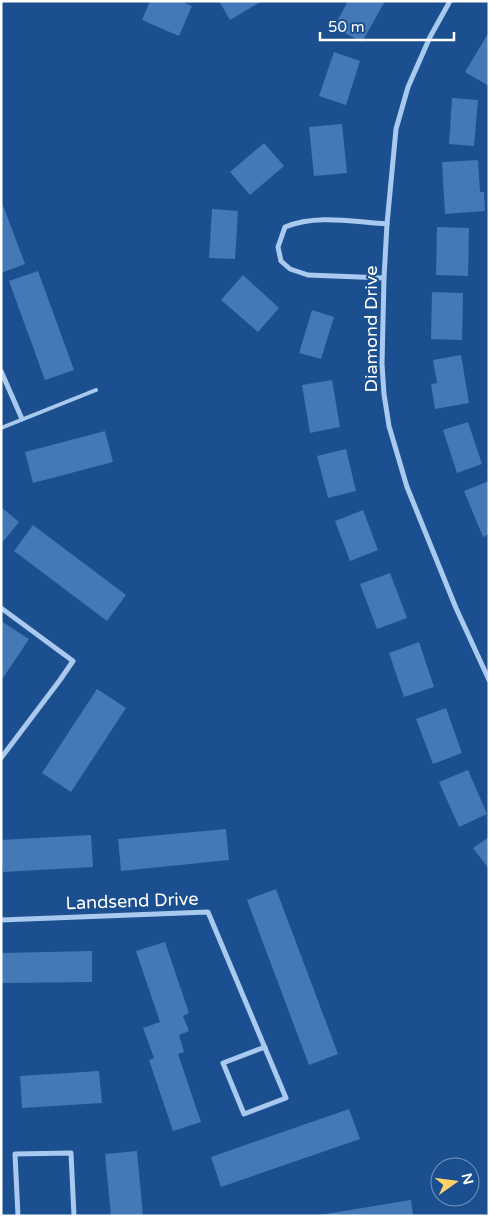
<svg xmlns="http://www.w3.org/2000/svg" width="490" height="1217" font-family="'Varela Round',sans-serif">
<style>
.building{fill:#4478b7}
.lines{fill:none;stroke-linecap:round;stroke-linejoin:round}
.service{stroke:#a9c9ee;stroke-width:4}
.minor{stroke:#a9c9ee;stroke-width:5}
.labels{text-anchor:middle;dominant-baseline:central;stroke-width:4;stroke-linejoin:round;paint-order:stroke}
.street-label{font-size:18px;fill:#fff;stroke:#1b4f8f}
</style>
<rect width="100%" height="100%" fill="#1b4f8f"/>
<g class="building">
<polygon points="150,1 180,1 192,6 179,36 142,20"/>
<polygon points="219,1 262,1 230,20"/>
<polygon points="348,1 385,1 362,42 334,27"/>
<polygon points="489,32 489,82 487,85 465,72"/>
<polygon points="334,52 360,61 346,105 319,96"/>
<polygon points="452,98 478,100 474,146 449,144"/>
<polygon points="342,124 347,173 314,176 309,127"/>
<polygon points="264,143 284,166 250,195 230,172"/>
<polygon points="478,160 480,192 484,192 485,211 445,214 442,162"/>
<polygon points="1,200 25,264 1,273"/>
<polygon points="212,209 238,211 235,259 209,258"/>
<polygon points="437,227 469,228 468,276 436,275"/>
<polygon points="38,271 74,370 45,380 9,281"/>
<polygon points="243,275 279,308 258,332 221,300"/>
<polygon points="432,292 463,293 462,340 431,339"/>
<polygon points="312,310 334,317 321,359 299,353"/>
<polygon points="461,355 469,403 435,409 431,384 437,383 433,360"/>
<polygon points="332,380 340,427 310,433 302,385"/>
<polygon points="468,422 482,464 457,473 443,430"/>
<polygon points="105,431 113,462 33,483 25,452"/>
<polygon points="346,449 356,491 328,498 317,456"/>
<polygon points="489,481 489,534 483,537 464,491"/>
<polygon points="1,507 19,522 1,544"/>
<polygon points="363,510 378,550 350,561 335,521"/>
<polygon points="33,525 126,595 107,621 14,551"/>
<polygon points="390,573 407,618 377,629 360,584"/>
<polygon points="1,621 29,639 1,681"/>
<polygon points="419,642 434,687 404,697 389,653"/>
<polygon points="97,689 126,708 71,792 42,773"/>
<polygon points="446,708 462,753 433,764 416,719"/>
<polygon points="468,770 487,814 459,827 439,782"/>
<polygon points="226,829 229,860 121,871 118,839"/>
<polygon points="91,835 93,867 3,872 1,840"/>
<polygon points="489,837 489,869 473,848"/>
<polygon points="276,889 338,1054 309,1065 247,900"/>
<polygon points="165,942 189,1013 183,1016 189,1031 179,1035 184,1052 178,1054 201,1122 173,1131 149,1060 154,1058 143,1028 160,1022 136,951"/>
<polygon points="92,951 92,982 2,983 1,953"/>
<polygon points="99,1071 102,1103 22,1108 20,1076"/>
<polygon points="349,1109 360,1139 221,1187 211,1157"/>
<polygon points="137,1151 143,1216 111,1216 105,1154"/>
<polygon points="411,1200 413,1216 319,1216 319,1215"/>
</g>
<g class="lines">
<polyline class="service" points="1,428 96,390"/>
<g class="minor">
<polyline points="450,1 430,37 408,87 396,129 387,224 384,278 382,364 384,394 389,426 407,487 456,608 489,680"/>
<path d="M384,278L308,275L290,269L281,261L278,247L285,227C317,214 353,222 387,224"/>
<polyline points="1,371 22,419"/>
<polyline points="1,608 73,661 60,680 1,758"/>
<polyline points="1,920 208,912 286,1098 244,1114 223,1063 265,1047"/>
<polyline points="18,1216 15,1154 71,1153 74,1216"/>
</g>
</g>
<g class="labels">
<g class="street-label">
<text transform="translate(371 329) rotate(-90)">Diamond Drive</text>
<text transform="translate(132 901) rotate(-2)">Landsend Drive</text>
</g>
</g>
<rect width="490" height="1217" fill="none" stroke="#ffffff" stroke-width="5"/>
<g transform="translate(455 1182) rotate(76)"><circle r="24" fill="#1b4f8f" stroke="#7695bc"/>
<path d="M0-4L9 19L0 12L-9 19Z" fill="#ffd166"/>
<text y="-8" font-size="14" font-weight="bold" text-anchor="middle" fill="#ffffff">N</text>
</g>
<path d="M320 32v8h134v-8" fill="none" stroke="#ffffff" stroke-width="2.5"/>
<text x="328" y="32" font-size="15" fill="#ffffff" stroke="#1b4f8f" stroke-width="4" paint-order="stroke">50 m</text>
</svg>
